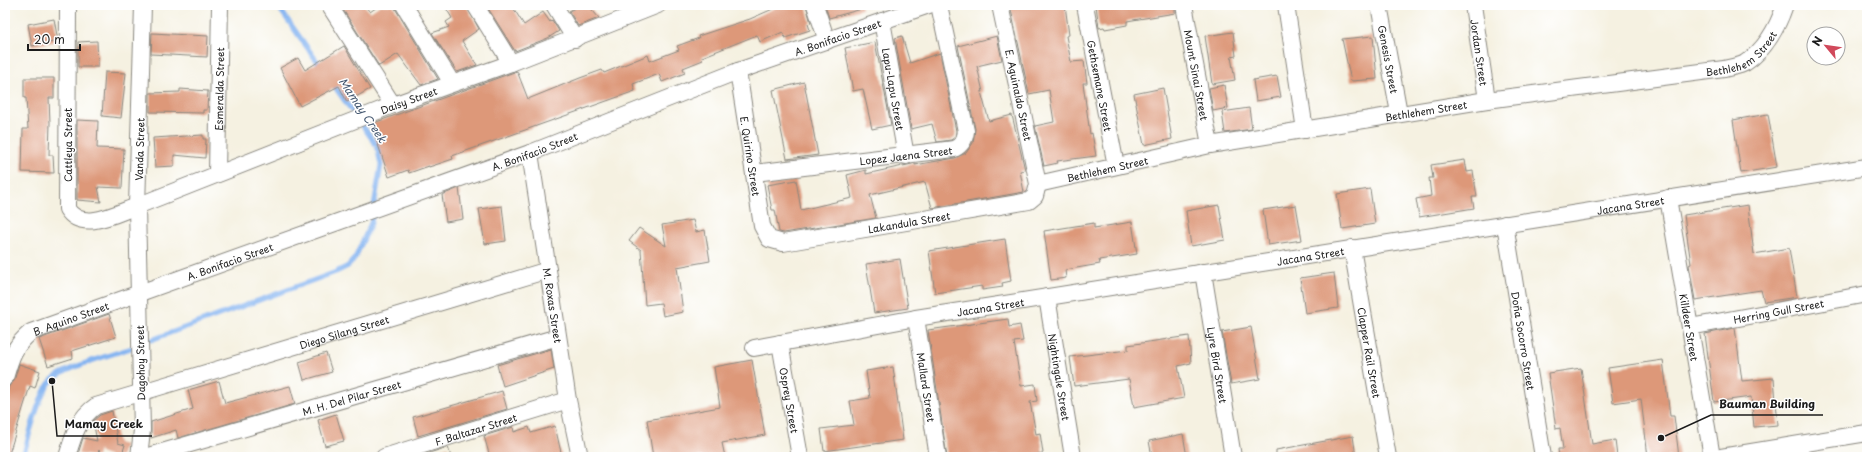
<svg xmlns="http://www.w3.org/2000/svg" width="1872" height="462" font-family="'Playpen Sans',sans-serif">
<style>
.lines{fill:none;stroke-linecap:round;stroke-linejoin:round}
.stream{stroke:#86b5f1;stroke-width:5}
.building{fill:#dd9879}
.street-casing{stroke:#88867e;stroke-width:18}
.street{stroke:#fff;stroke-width:16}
.labels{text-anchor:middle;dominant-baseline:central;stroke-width:3;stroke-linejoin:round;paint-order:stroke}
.street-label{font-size:10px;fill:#1c1c1c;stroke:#fff}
.water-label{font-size:11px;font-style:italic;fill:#465971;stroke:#fff}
.leader{fill:none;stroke:#1c1c1c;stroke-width:1.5}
.callout-dot{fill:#1c1c1c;stroke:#fff;stroke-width:1.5}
.callout-label{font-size:11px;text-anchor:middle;font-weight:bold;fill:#1c1c1c;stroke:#fff;stroke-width:3;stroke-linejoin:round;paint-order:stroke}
</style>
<rect width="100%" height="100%" fill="#fff"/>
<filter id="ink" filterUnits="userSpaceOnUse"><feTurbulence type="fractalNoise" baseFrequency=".025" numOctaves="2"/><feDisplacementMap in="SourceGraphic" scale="8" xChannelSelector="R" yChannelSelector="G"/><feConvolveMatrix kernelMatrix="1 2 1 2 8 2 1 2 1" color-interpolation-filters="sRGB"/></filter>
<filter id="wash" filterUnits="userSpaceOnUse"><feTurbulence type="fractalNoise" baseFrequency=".012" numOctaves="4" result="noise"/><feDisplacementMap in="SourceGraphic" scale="16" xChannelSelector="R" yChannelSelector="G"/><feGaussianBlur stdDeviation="0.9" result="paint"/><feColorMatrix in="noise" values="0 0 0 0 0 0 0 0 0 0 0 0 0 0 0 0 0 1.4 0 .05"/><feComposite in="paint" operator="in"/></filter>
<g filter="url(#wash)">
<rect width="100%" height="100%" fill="#f5f1e1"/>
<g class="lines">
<g class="stream">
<polyline points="277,5 321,67"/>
<polyline points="151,340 336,272 348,266 355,258 371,223 381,165 377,146 332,83"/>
<path d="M23,457C29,437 38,395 52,380C66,367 111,355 131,348"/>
</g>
</g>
<g id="blocks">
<g class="building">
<polygon points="340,5 364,5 370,12 380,5 393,5 438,79 421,85 398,54 379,66"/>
<polygon points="444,5 466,5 479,29 462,41 477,65 457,72 432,33 449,27 446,22 452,18"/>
<polygon points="486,5 513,5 512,6 524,25 543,12 550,22 552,20 559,31 548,38 515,51"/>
<polygon points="581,5 588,5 599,18 578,26 569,11"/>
<polygon points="774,5 806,5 811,23 808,24 810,30 785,38 783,32 760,42 757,35 702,57 703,60 683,68 685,73 662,82 659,74 633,84 635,91 618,97 452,156 453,159 429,167 429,166 409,173 408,170 389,177 371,124 517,71 528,99 580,78 602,70 604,73 648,55 650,61 679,50 677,46 699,38 698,36 750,19 775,8"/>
<polygon points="825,5 861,5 862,9 829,18"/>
<polygon points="1010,5 1065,5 1069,35 1066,36 1071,62 1084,61 1087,83 1083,83 1090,134 1092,133 1096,156 1057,161 1058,163 1044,166 1035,126 1054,122 1049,90 1029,94"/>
<polygon points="1096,5 1175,5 1175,13 1127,21 1127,25 1105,29 1104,27 1099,28"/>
<polygon points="54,19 58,41 32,46 28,24"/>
<polygon points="1233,32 1236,56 1231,57 1235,80 1212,84 1205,36"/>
<polygon points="152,33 208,36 207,57 151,54"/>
<polygon points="902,36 910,63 940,53 956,131 955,137 951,140 937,142 932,124 911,129 895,38"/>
<polygon points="997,36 1002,60 977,66 983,92 981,92 989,121 1012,115 1025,170 1020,171 1024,192 932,208 925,182 870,195 876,218 784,233 779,232 775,210 772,210 767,185 796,180 801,210 852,198 847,175 866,170 866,174 912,164 915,163 915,165 955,158 966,153 973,143 975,129 958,46"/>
<polygon points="1373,36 1377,79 1351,81 1342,39"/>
<polygon points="97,41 98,67 78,67 78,42"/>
<polygon points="875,42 891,125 872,129 863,89 853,91 845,48"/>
<polygon points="344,46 370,89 347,102 339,86 300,106 280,68 298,58 305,70"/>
<polygon points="105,72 126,73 121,118 102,116"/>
<polygon points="1277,76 1281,97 1256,101 1253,80"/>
<polygon points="24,78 54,78 54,98 49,98 50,123 49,155 53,155 54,173 22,172 23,129 28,129 26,98 24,98"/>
<polygon points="804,82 818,155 787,159 773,90"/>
<polygon points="1224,85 1228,108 1213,111 1209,88"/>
<polygon points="1163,88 1172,139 1144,145 1134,94"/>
<polygon points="180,89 208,91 207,110 203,110 203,113 150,112 150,93 180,92"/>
<polygon points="1249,108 1252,129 1225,133 1222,112"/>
<polygon points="1768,114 1777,167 1741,173 1733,120"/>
<polygon points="77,120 98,121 97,148 124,149 122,188 98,187 101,202 77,200"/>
<polygon points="203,135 203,139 206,139 205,158 174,155 174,166 155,167 153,138"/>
<polygon points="1465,160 1467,172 1473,171 1477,197 1472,197 1474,208 1419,217 1416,199 1431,196 1429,178 1433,178 1431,165"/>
<polygon points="459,188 463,219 446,222 442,195"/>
<polygon points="1370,189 1375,224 1342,229 1337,194"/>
<polygon points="1219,205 1225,240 1191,246 1186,211"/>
<polygon points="1296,205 1302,240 1268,245 1263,210"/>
<polygon points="1748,205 1754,254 1789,248 1797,297 1764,302 1761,290 1695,300 1689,265 1691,264 1684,215"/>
<polygon points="502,206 506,241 485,244 479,209"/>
<polygon points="693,220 696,232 705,230 710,261 677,267 683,312 663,316 661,303 645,305 641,250 629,241 639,228 666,246 662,225"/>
<polygon points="1132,222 1137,254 1099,260 1100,264 1065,270 1066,278 1051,280 1044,231 1094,223 1094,228"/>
<polygon points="1005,239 1011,281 1002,283 1003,287 982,290 982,286 935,293 929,251"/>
<polygon points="900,259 908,308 874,313 866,264"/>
<polygon points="1334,273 1338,308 1305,313 1300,278"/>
<polygon points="109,314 116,337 72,351 73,358 48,366 39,339"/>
<polygon points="1008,319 1009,327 1020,325 1023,341 1014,342 1021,386 1035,384 1037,401 1030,402 1036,434 1040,433 1043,453 1023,457 947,457 928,330"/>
<polygon points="1251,327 1260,379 1231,384 1222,332"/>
<polygon points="1735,328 1742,381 1774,378 1778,425 1754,427 1751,397 1714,402 1705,334"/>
<polygon points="1189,336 1191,363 1178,366 1184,398 1134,407 1129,379 1074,386 1070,357 1128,350 1128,345"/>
<polygon points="551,349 554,369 503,386 497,365"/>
<polygon points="326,353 332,372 304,380 299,362"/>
<polygon points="752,360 765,435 722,443 725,457 653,457 647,420 720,407 714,367"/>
<polygon points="1663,360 1670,416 1674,416 1679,457 1648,457 1641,399 1613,403 1608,368"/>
<polygon points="19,364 40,371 35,388 30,386 8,457 5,457 5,400 9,386 14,381"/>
<polygon points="893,367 903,440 824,451 821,429 854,425 850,401 870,398 866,371"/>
<polygon points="1581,368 1592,444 1615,440 1617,457 1559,457 1558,449 1563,449 1560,428 1556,429 1548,373"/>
<polygon points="219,381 225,403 290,386 295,404 178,438 176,430 151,438 151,422 193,409 188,390"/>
<polygon points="502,391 507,409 418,436 413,417"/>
<polygon points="112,411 118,443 125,445 121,457 111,457 100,453 99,450 97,457 78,454 83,438 97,441 93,421 100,415"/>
<polygon points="336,414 344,441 325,446 318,420"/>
<polygon points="555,426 562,457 490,457 484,436 513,427 514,432 529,427 531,433"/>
<polygon points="1183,434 1187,457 1152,457 1149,441"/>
<polygon points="1353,436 1356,457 1276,457 1276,450"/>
<polygon points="448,447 451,457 424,457 423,455"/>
</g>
</g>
</g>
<g filter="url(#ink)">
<use href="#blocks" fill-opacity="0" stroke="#88867e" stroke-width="1"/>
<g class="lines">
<g class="street-casing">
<g id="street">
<path id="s1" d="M68,5L67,209C82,233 117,213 137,206L393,105L511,63L658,5"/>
<polyline points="329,5 393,105"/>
<polyline points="404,5 452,83"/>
<polyline points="475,5 511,63"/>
<polyline points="554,5 575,39"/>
<polyline points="815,5 827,41"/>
<path id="s2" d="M1085,5L1116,166"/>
<path id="s3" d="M1184,5L1210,145"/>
<polyline points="1286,5 1305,130"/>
<path id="s4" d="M1379,5L1399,113"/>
<path id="s5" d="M1473,5L1487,100"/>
<path id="s6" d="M882,21L906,156"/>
<path id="s7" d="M738,71L762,226L769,239L783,243L1029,201L1035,196L1038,184L1000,5"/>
<path id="s8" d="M530,153L568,400L580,457"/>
<path id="s9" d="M217,173L220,5"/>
<path id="s10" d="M754,173L954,149C962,145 965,140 966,131L939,5"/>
<path id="s11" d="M1038,184L1210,145L1487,100L1724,69C1731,67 1740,66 1745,63C1765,50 1778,26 1785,5"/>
<path id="s12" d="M1668,198L1712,457"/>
<path id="s13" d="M1505,224L1543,457"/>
<path id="s14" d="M1352,248L1388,457"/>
<path id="s15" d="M1203,272L1233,457"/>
<path id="s16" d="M1047,297L1073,457"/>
<path id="s17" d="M916,318L938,457"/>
<path id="s18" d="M1690,327L1867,294"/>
<path id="s19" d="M780,343L800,457"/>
<path id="s20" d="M754,348L916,318L1867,167"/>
<path id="s21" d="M5,378C11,357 14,346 31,332L530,153L738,71L929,5"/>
<path id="s22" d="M67,457C73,437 78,418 96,406L548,270"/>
<path id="s23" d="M139,457L142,430L137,206L143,5"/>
<path id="s24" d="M145,457L558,337"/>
<path id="s25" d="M384,457L568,400"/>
<polyline points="1721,457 1867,433"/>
</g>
</g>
<use href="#street" class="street"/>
</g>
</g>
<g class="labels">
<g class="street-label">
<text stroke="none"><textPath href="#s21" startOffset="913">A. Bonifacio Street</textPath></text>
<text stroke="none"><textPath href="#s11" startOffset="719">Bethlehem Street</textPath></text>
<text stroke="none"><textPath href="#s5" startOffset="48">Jordan Street</textPath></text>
<text stroke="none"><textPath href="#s4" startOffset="55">Genesis Street</textPath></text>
<text stroke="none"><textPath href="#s3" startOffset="71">Mount Sinai Street</textPath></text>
<text stroke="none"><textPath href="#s2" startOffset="82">Gethsemane Street</textPath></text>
<text stroke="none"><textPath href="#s9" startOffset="84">Esmeralda Street</textPath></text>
<text stroke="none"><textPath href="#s6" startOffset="69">Lapu-Lapu Street</textPath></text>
<text transform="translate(1019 95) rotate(78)">E. Aguinaldo Street</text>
<text stroke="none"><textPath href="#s1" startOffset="572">Daisy Street</textPath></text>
<text stroke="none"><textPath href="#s11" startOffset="395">Bethlehem Street</textPath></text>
<text transform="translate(67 145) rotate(-90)">Cattleya Street</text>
<text stroke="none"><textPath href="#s23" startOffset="308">Vanda Street</textPath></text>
<text stroke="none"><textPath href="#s21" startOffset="589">A. Bonifacio Street</textPath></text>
<text stroke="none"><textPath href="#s10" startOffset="153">Lopez Jaena Street</textPath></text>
<text stroke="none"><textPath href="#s7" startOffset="86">E. Quirino Street</textPath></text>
<text stroke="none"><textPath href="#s11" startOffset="71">Bethlehem Street</textPath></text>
<text stroke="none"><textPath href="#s20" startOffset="888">Jacana Street</textPath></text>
<text stroke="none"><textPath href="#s7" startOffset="314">Lakandula Street</textPath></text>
<text stroke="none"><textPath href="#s20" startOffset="564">Jacana Street</textPath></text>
<text stroke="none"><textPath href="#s21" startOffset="265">A. Bonifacio Street</textPath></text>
<text stroke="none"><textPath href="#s8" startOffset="154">M. Roxas Street</textPath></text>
<text stroke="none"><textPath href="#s20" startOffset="240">Jacana Street</textPath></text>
<text stroke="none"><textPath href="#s18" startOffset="90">Herring Gull Street</textPath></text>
<text stroke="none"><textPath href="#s21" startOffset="96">B. Aquino Street</textPath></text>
<text stroke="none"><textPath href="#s12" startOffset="131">Killdeer Street</textPath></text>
<text stroke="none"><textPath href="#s22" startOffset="319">Diego Silang Street</textPath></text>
<text stroke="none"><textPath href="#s13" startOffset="118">Doña Socorro Street</textPath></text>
<text stroke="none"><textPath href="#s14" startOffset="106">Clapper Rail Street</textPath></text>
<text transform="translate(140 363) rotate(-91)">Dagohoy Street</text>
<text stroke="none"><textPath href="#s15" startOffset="94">Lyre Bird Street</textPath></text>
<text stroke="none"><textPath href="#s16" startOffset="81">Nightingale Street</textPath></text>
<text stroke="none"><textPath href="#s17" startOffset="70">Mallard Street</textPath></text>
<text stroke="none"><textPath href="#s24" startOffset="215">M. H. Del Pilar Street</textPath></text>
<text stroke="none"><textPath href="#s19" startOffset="58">Osprey Street</textPath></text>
<text stroke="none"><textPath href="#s25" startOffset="96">F. Baltazar Street</textPath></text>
</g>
<g class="water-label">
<text transform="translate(363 110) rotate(56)">Mamay Creek</text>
</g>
</g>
<path class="leader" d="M1661 438L1711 415H1823M52 381L57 436H152"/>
<g class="callout-dot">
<circle cx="1661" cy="438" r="4"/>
<circle cx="52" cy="381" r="4"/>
</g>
<g class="callout-label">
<text x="1767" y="408">Bauman Building</text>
<text x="104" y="428">Mamay Creek</text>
</g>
<rect width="1872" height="462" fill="none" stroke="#fff" stroke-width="20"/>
<g transform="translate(1826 46) rotate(299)"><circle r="19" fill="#ffffff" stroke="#a4a4a4"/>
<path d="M0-3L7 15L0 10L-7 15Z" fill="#d1495b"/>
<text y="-6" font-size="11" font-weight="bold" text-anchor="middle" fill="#1c1c1c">N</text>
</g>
<path d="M28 44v6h52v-6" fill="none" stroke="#1c1c1c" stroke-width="2"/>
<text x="34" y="44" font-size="12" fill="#1c1c1c" stroke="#ffffff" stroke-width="3" paint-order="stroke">20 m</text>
</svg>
